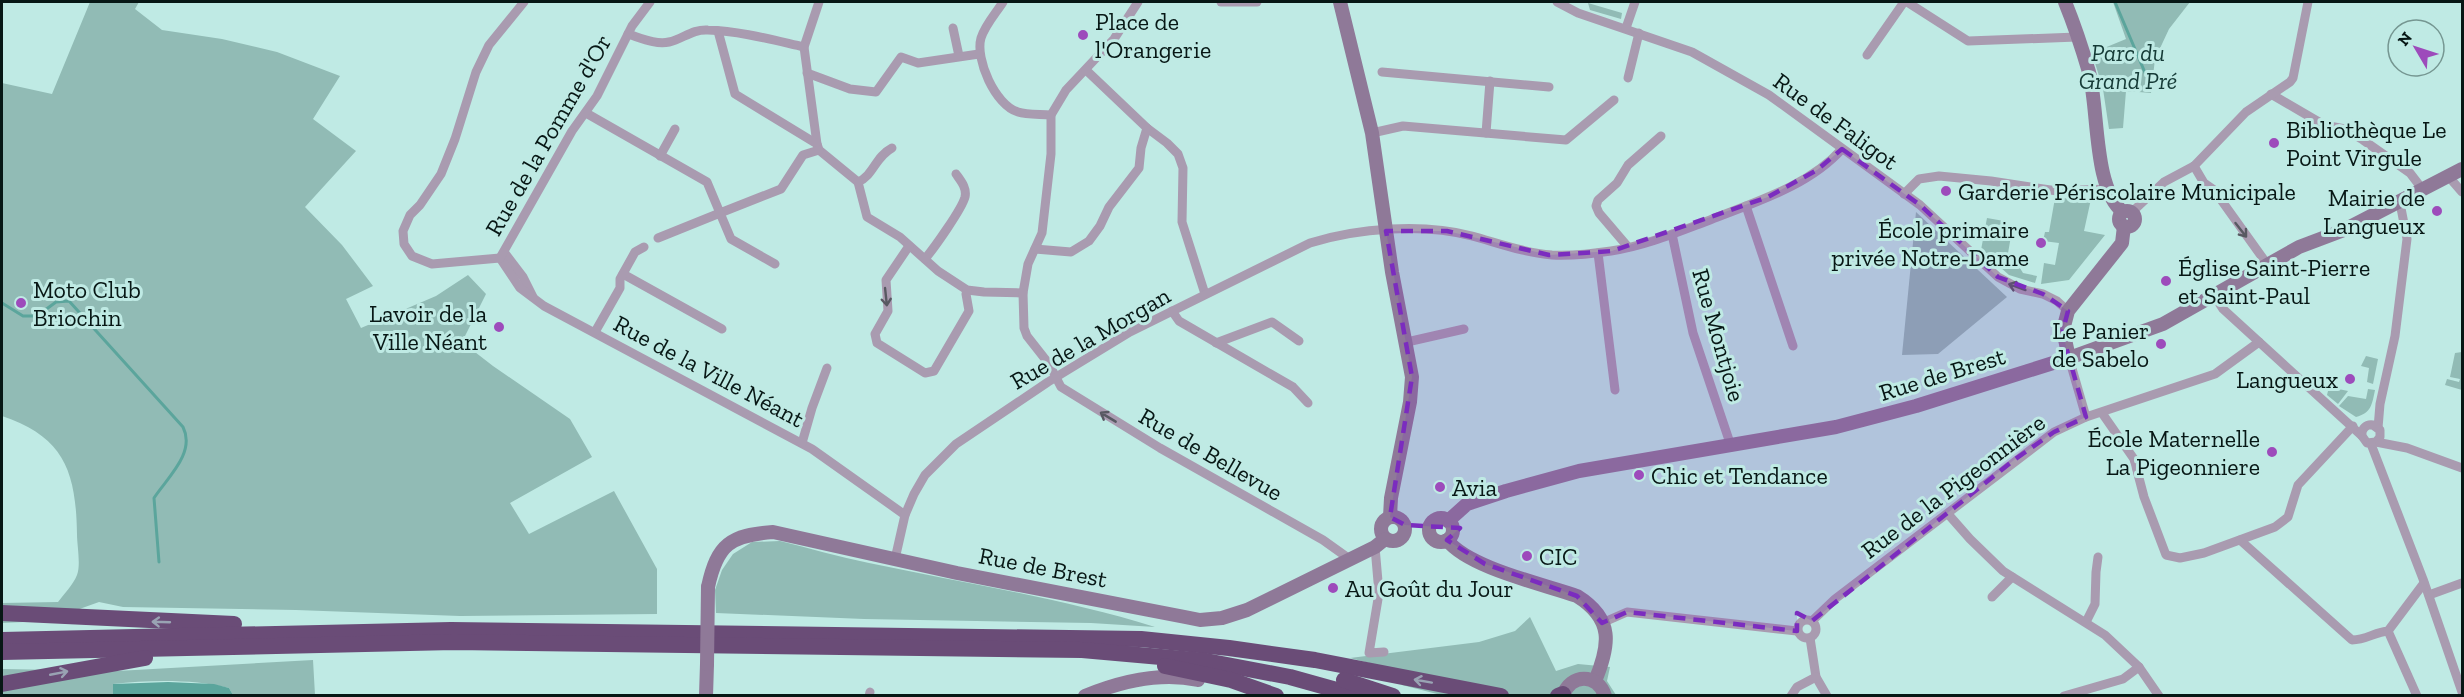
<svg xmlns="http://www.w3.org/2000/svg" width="2464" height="697" font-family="'Zilla Slab',serif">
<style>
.green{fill:#91bbb5}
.water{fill:#5ba59c}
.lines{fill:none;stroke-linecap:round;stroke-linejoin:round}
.stream{stroke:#5ba59c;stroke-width:3}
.street{stroke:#a99bb0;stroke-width:9}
.secondary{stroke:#8f7998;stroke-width:14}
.highway{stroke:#6a4c77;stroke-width:16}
.secondary-bridge{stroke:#8f7998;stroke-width:14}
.oneway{stroke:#585962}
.oneway2{stroke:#99a3b3}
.marked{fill:#7b2cbf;fill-opacity:0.2;stroke:#7b2cbf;stroke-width:4.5;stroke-dasharray:12 8;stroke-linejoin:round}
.poi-dot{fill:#9d4bbb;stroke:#bfeae4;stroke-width:2}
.labels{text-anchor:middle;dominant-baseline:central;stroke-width:6;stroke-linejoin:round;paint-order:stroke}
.poi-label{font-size:24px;fill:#071715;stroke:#bfeae4;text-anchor:start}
.park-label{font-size:24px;font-style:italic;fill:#153a36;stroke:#bfeae4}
.street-label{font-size:24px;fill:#071715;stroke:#bfeae4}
</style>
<rect width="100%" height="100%" fill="#bfeae4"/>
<g class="green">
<path d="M90,2H139L135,9L162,30L222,39L277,52L340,76L313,119L356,151L305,207L342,245L373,286L346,299L361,328L436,296L468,275L486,294L462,342L493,366L570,419L592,457L510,503L529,534L614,491L657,569V614L460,616L296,610L123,607L99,602L46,621L2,623V603L58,602C64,594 73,585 77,575C81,565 77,545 77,534C76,471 64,437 2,416V83L52,94Z"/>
<polygon points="2113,2 2190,2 2169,29 2155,59 2151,93 2126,91 2123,128 2109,129 2103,89 2092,53 2126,39"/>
<polygon points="1588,3 1622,13 1621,19 1590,10"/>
<polygon points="2055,198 2091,199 2084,231 2105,235 2069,280 2041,284 2044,263 2055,265 2059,243 2043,241 2045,232 2049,232"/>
<polygon points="1916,212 2007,297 1938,354 1902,355"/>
<polygon points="1987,218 2004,221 2002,235 2011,236 2007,259 2015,260 2023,273 2037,276 2035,283 2009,275 1981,250"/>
<polygon points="2462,352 2462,390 2445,385 2447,379 2459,382 2460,379 2450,377 2455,353"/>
<polygon points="2366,356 2378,359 2373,384 2367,382 2369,368 2361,366"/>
<polygon points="2329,387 2348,391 2338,404 2327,395"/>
<path d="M2368,389L2375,390C2372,405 2371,413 2356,417L2339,406L2348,396L2366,399Z"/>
<path d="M780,541C809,548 839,557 869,563C964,583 1061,598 1155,627L1091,623L864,619L716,613L715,590L722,570L733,554L752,542Z"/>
<polygon points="1530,617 1556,671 1578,664 1610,667 1607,681 1616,695 1441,695 1402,685 1404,672 1350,658 1479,642 1515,631"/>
<path d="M313,660L315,695H233L229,688C193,679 150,680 113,684V695H2V669L117,671Z"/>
</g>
<polygon class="water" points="168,682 214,684 229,688 233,695 113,695 113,684"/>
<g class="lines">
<g class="stream">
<polyline points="2115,2 2146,75"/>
<path d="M2,303L23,316H37L56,302L69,301L183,427C196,453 167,478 154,498L159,562"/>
</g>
<g class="street">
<polyline points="819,2 804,47 817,144 819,150 858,182 867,217 900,237 938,271 967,290 984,292 1023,293"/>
<path d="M1003,2C996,13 985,25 981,38C975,59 995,105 1018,112C1027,115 1040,114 1051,115"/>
<polyline points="1138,2 1114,39 1066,90 1051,115 1051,154 1042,233 1028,264 1023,293 1024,328 1027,336 1049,364 1061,387 1160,448 1323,540 1351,560"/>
<polyline points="1221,2 1257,2"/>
<polyline points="1557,2 1578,13 1692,52 1769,95 1920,205 1998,277 2020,289 2043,294 2057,301 2068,311"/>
<polyline points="1907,2 1968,41 2077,37"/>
<polyline points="953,28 959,56"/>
<polyline points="1626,28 1635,2"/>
<polyline points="718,31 735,94 817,144"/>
<path d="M628,34C641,38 656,45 669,42C683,39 692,29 708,30C740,31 773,40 804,47"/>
<polyline points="1867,55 1904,2"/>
<polyline points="1086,70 1147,128 1167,143 1178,154 1183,168 1182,222 1205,294"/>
<polyline points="1382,72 1549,87"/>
<polyline points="807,73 850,89 876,92 901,57 918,63 979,54"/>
<polyline points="1628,78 1639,33"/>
<polyline points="2271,94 2324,125 2345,129 2363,140 2410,173 2423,190"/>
<polyline points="586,113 707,182 720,213 781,189 803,155 819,150"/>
<polyline points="1372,133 1403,126 1566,140 1614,100"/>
<polyline points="1486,133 1490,81"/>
<polyline points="660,156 675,129"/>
<polyline points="2194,166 2204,183 2214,190 2267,264"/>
<polyline points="2449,177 2462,192"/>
<path d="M858,182C874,175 875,157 892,148"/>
<polyline points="1904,194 1919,179 1939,176 1991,181 2057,191 2107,189"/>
<polyline points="1746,206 1793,346"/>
<polyline points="2132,212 2164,182 2194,166 2246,112 2290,82 2293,78 2308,2"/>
<polyline points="1672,234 1693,333 1731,446"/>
<polyline points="658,238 720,213 731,239 775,264"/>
<polyline points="909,246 886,280 888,311 875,334 877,343 925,373 934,371 969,311 966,294 967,290"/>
<polyline points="1628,247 1599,213 1596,206 1598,200 1617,183 1628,165 1661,136"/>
<polyline points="1035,249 1071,252 1089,241 1100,226 1109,207 1139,168 1141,148 1147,128"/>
<polyline points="504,252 523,277 533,297"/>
<polyline points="1598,253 1615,390"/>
<polyline points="500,258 520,288 544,306 812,449 905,515"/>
<polyline points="500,258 432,264 412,256 404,244 403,231 410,215 420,205 441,174 455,139 476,72 489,45 524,2"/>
<polyline points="500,258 572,131 597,96 632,26 650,2"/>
<path d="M925,259C934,248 962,209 965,197C967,188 961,181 956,174"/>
<polyline points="623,274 722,329"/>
<polyline points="2214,295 2223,309 2362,436"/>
<polyline points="1172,311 1179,321 1293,387 1308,403"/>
<polyline points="595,332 620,288 620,279 635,252 644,247"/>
<polyline points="1407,342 1464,329"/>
<polyline points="1216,343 1272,322 1299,341"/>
<polyline points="2069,358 2086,417"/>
<polyline points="2102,413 2134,459 2144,497 2166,555 2180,558 2204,553 2275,527 2288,517 2298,485 2353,426"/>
<polyline points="2378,428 2380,404 2395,336 2407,239 2400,203"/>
<path d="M2376,442L2380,437V430L2373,425C2366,424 2361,429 2362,436L2367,443L2376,442L2407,448L2462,468"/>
<polyline points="802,443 812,408 827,368"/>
<polyline points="2371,444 2423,579 2462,692"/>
<polyline points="1948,514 1970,539 2003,571 2105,635 2139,667 2159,696"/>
<path d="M2240,540L2352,640C2366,640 2375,632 2388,631L2424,583"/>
<polyline points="1375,547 1379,593 1369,653 1384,652"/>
<path d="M895,559L905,515L914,494L925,475L956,444L1048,382L1130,332L1310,243C1358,228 1423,223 1472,236C1498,243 1525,253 1552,255C1572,256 1591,254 1611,251C1645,246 1678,232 1710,220C1755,202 1809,186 1842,149"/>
<polyline points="2429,595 2462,583"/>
<polyline points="1992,597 2012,577"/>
<circle cx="1807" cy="629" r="9"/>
<polyline points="1812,621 1835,599 2054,432 2086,417 2215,374 2259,342"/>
<polyline points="2086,622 2095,604 2096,572 2098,557"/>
<polyline points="1602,623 1627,612 1797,631"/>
<polyline points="2388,631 2417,696"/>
<polyline points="1810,638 1816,677 1827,696"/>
<polyline points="869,696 870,692"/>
<polyline points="1791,696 1797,687 1816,677"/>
<polyline points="2064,696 2123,679 2139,667"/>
</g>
<g class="secondary">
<polyline points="1340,2 1372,133 1392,272 1412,377 1410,402 1391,498 1390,517"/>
<path d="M2065,2C2074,24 2082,48 2089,72C2099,110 2093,188 2123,212"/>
<circle cx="2127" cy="219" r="8"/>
<polyline points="2069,358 2063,330 2068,311 2122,243 2124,226"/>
<circle cx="1393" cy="529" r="12"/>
<circle cx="1441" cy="530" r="12"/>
<polyline points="1448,521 1467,504 1506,491 1579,471 1836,427 1916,406 2069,358 2163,324 2299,247 2344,230 2462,169"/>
<path d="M1447,540C1469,568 1543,584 1577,596C1614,619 1610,645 1595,681"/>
<path d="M708,587C717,544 731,535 773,532L957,573L1185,617L1200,620L1222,618L1247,610L1375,547L1385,539"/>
<polyline points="706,696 707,664"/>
<path d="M1085,696C1119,682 1161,672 1198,680"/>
<path d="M1563,696C1570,673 1598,673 1605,696"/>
</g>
<g class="highway">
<polyline points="2,613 234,624"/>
<polyline points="2,640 451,630 1141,639 1229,648 1315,660 1501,696"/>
<polyline points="2,652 454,642 1082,650 1206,661 1290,677 1358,696"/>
<polyline points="1165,666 1231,680 1276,696"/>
<polyline points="1344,680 1393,696"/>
<polyline points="2,684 145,658"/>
<polyline points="1558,696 1563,694"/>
</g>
<polyline class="secondary-bridge" points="707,664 708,587"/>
</g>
<defs><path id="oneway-shaft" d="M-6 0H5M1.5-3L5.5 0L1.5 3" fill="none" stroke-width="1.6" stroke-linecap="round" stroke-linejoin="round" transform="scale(1.5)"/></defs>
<g class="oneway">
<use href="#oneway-shaft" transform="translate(2241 230) rotate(52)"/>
<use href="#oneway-shaft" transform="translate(2017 287) rotate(-160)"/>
<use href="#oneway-shaft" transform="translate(886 297) rotate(84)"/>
<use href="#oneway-shaft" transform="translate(1108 417) rotate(-149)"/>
</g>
<g class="oneway2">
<use href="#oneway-shaft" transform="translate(161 622) rotate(-178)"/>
<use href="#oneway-shaft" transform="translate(59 673) rotate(-11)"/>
<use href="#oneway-shaft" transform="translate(1423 681) rotate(-170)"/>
</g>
<path class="marked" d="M1842,149L1920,205L1998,277L2043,294L2068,311L2063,330L2066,347L2086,417L2054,432L2014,460L1812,621L1797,613V631L1627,612L1602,623L1577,596L1485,564L1447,540L1460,528L1405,525L1390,517L1412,377L1386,231H1447L1549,255L1612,251L1768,197L1817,170Z"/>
<g class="poi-dot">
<circle cx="1083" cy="35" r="6"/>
<circle cx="2274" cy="143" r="6"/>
<circle cx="1946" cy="191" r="6"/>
<circle cx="2437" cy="211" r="6"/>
<circle cx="2041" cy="243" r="6"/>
<circle cx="2166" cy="281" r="6"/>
<circle cx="21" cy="303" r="6"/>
<circle cx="499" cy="327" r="6"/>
<circle cx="2161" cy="344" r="6"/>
<circle cx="2350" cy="379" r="6"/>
<circle cx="2272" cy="452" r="6"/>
<circle cx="1639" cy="475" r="6"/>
<circle cx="1440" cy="487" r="6"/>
<circle cx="1527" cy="556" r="6"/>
<circle cx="1333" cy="588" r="6"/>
</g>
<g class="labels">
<g class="poi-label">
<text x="1095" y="21">Place de<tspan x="1095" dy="28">l'Orangerie</tspan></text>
<text x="2286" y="129">Bibliothèque Le<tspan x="2286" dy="28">Point Virgule</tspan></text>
<text x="1958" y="191">Garderie Périscolaire Municipale</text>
<text x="2425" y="197" text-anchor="end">Mairie de<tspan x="2425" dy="28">Langueux</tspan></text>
<text x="2029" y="229" text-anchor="end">École primaire<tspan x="2029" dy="28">privée Notre-Dame</tspan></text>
<text x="2178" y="267">Église Saint-Pierre<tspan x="2178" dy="28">et Saint-Paul</tspan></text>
<text x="33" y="289">Moto Club<tspan x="33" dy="28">Briochin</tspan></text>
<text x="487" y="313" text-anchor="end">Lavoir de la<tspan x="487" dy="28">Ville Néant</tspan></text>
<text x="2149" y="330" text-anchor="end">Le Panier<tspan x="2149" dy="28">de Sabelo</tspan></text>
<text x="2338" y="379" text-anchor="end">Langueux</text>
<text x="2260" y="438" text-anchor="end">École Maternelle<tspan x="2260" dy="28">La Pigeonniere</tspan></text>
<text x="1651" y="475">Chic et Tendance</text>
<text x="1452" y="487">Avia</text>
<text x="1539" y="556">CIC</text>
<text x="1345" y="588">Au Goût du Jour</text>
</g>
<g class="park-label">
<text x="2128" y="52">Parc du<tspan x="2128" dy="28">Grand Pré</tspan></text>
</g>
<g class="street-label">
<text transform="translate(1836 121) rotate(36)">Rue de Faligot</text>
<text transform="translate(548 135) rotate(-60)">Rue de la Pomme d'Or</text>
<text transform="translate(1719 335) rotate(74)">Rue Montjoie</text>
<text transform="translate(1090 338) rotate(-30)">Rue de la Morgan</text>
<text transform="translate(709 371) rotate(28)">Rue de la Ville Néant</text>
<text transform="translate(1942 374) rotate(-17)">Rue de Brest</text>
<text transform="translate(1211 454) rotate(30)">Rue de Bellevue</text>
<text transform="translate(1953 486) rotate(-37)">Rue de la Pigeonnière</text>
<text transform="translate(1043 567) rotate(11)">Rue de Brest</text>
</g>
</g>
<rect width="2464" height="697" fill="none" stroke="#071715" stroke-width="6"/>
<g transform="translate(2416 48) rotate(309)"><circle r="28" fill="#bfeae4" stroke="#759691" stroke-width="1.5"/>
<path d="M0-4.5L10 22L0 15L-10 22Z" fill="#9d4bbb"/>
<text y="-9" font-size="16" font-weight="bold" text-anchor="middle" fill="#071715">N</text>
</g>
</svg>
